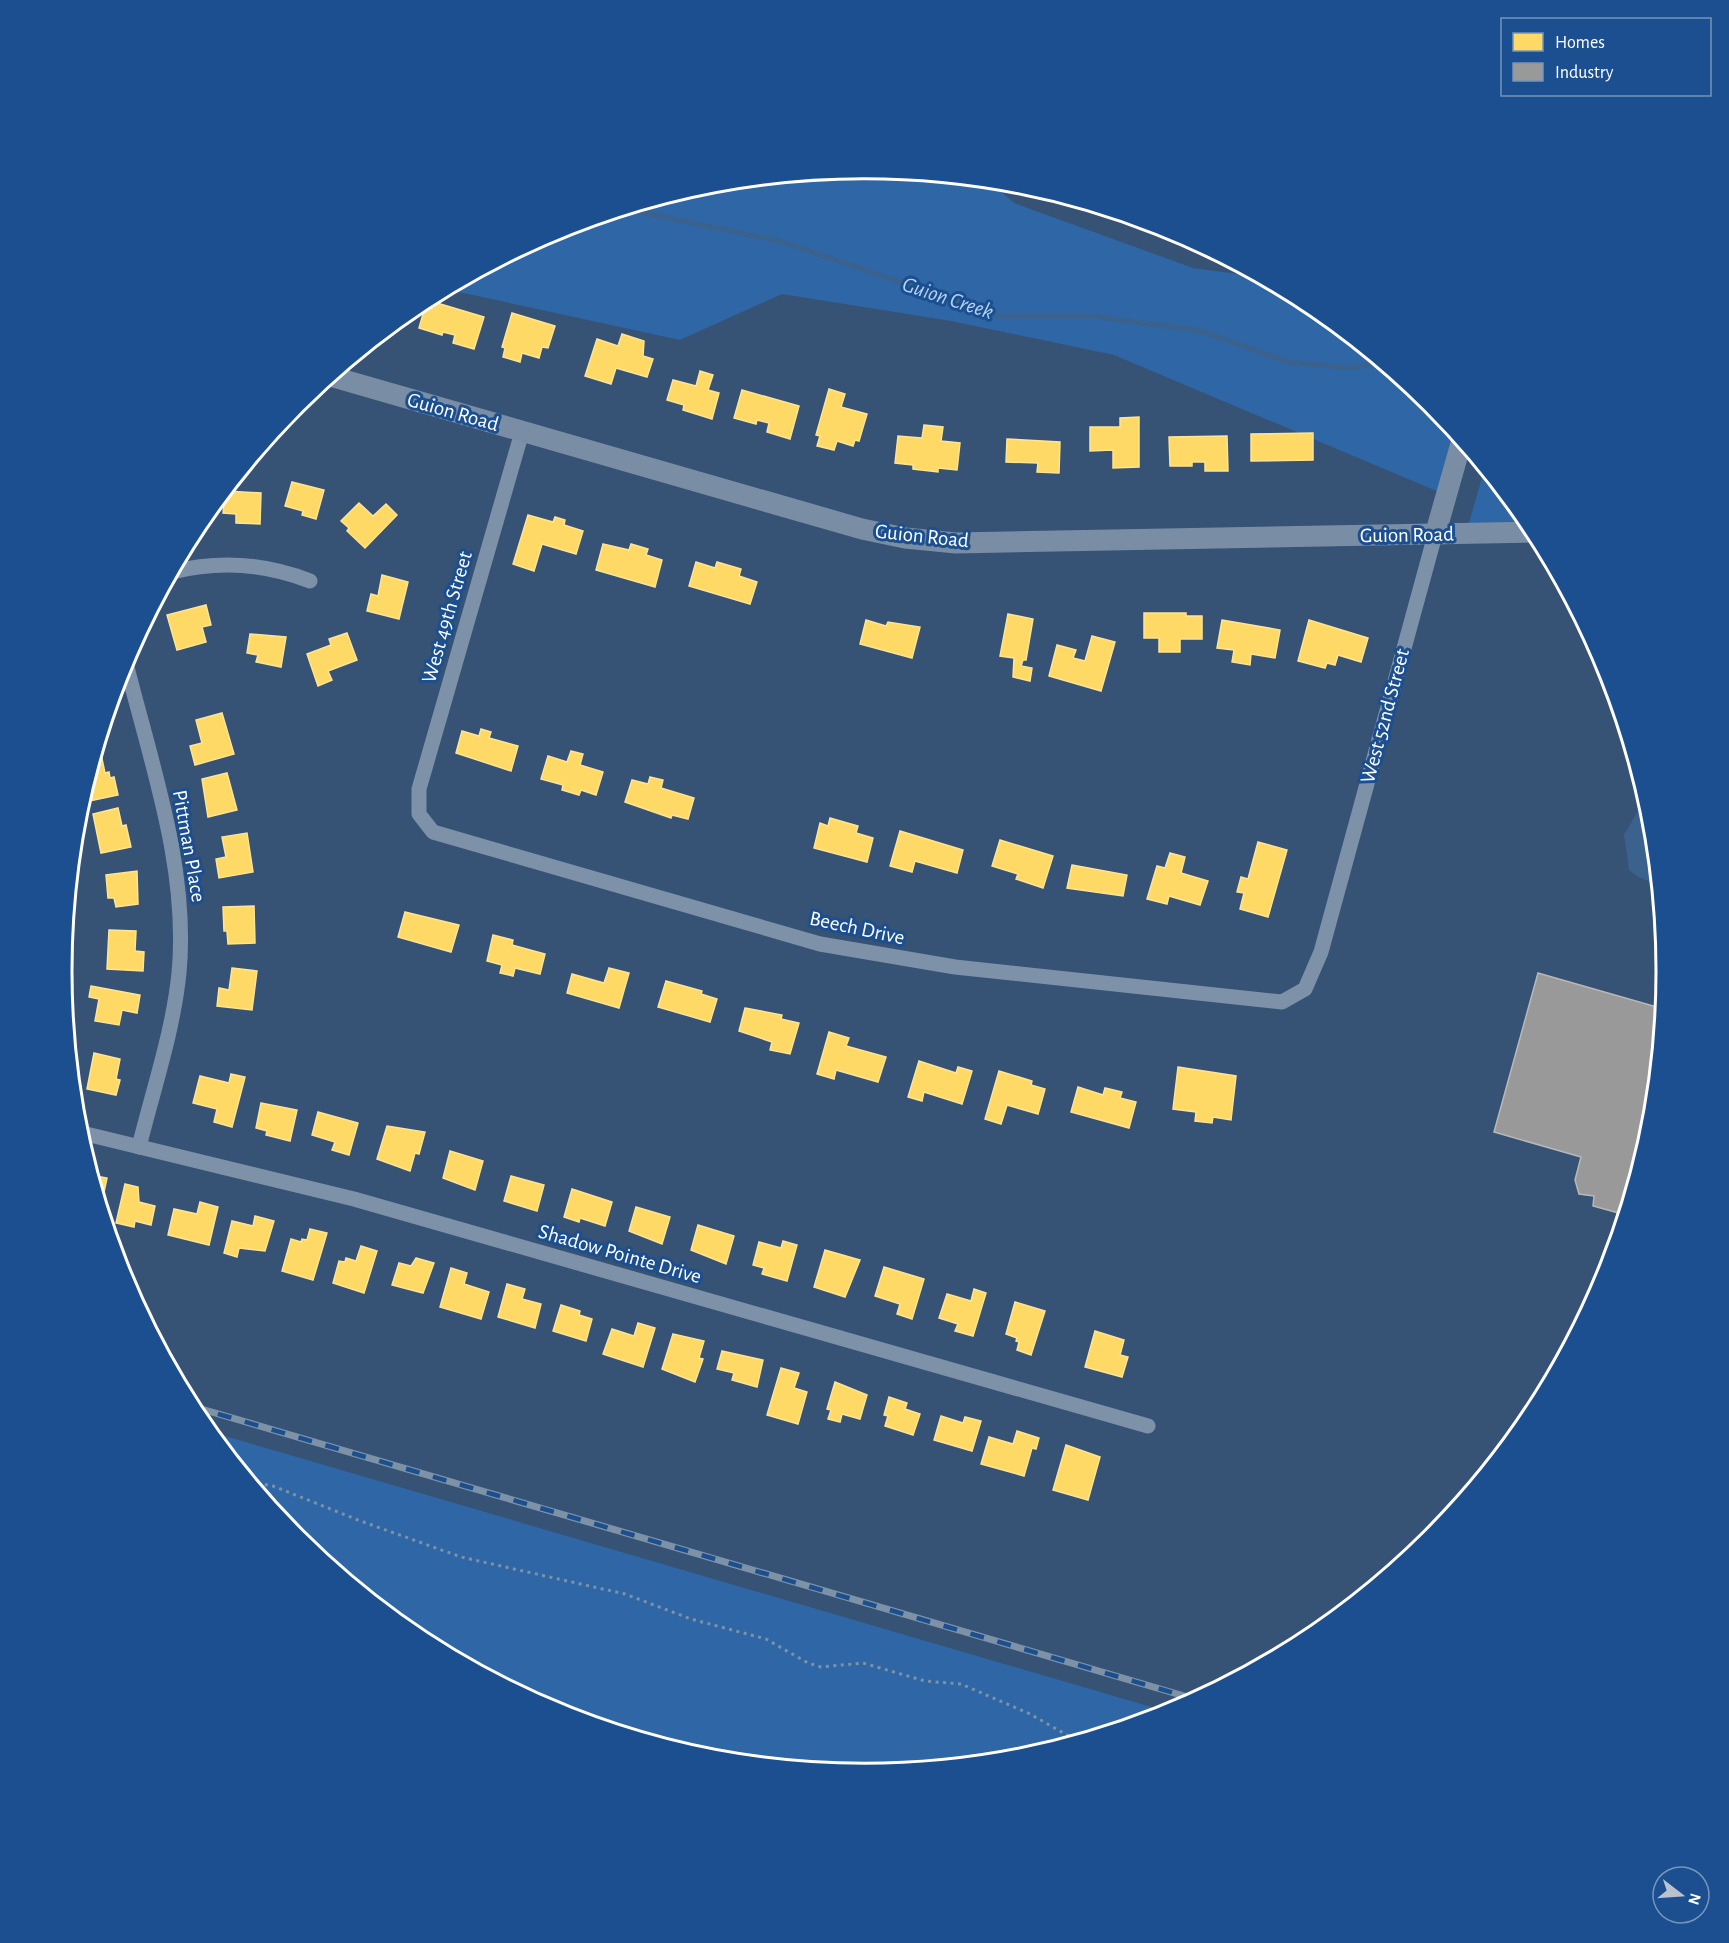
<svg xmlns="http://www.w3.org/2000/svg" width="1729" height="1943" font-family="'Alegreya Sans',sans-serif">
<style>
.green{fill:#2f66a5}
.water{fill:#3b618d}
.homes{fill:#ffd966;stroke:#ffe494;stroke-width:1.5}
.industry{fill:#999;stroke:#b8b8b8;stroke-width:1.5}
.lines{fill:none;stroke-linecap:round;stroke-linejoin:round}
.stream{stroke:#3b618d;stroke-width:5}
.path{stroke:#7d92a8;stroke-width:3;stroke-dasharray:3 4.5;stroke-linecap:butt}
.street{stroke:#7d92a8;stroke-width:15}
.secondary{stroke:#798da4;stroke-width:21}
.rail-casing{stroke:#7e92a7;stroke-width:7}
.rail{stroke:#1b4f8f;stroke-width:4.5;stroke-dasharray:14;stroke-linecap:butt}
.labels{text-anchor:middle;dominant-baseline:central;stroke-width:6;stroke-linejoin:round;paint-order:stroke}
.street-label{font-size:21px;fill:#fff;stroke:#1b4f8f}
.water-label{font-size:22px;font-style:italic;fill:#b5d3f5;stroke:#1b4f8f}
.rim{fill:none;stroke:#fff;stroke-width:3}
</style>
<rect width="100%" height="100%" fill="#365274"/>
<g class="green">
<polygon points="865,169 990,181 1014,203 1193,268 1260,277 1311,304 1433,404 1462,440 1446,495 1114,355 951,321 782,294 680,340 445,289 558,229 708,184"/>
<polygon points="1485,467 1532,526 1466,533"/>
<polygon points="208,1431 1172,1713 1021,1759 864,1774 707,1759 557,1713 418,1639 296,1539"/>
</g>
<polygon class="water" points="1646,797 1652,815 1659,885 1638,877 1629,870 1624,835"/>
<g class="homes">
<polygon points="427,300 484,317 474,349 453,343 455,335 443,332 442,335 419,328"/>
<polygon points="512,313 555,326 548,348 542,347 539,358 522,353 520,362 503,357 505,348 502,347"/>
<polygon points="622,334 644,341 643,356 653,359 647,377 616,368 611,384 585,376 597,339 618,346"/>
<polygon points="700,371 713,375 708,390 719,393 712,419 683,410 684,405 667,400 673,380 696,386"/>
<polygon points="829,389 845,394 841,407 867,414 859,441 855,440 853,446 837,441 834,450 817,446 820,436 816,435"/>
<polygon points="742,390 799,406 790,439 767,432 769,423 757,420 756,424 734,418"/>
<polygon points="1139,417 1139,467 1113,468 1113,450 1090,451 1090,427 1120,427 1120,418"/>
<polygon points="924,425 943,427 941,441 960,443 957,470 938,468 938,472 913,469 913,465 895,463 898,436 922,438"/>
<polygon points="1313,433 1313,460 1251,461 1251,434"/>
<polygon points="1227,436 1228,471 1205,471 1205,462 1192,462 1192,466 1170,466 1169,437"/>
<polygon points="1007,439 1060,442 1059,473 1037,472 1038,463 1006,462"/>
<polygon points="292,482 324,490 316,519 302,515 303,511 285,506"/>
<polygon points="225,491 261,493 260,524 236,523 236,514 223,513"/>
<polygon points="359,503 373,516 386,504 397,515 365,548 347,531 349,528 341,521"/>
<polygon points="528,515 553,522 555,517 565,520 564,525 583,531 576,554 542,544 534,571 513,564"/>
<polygon points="603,544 629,550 631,544 648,549 646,555 662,560 655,587 596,570"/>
<polygon points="696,562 715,568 717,562 741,569 739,576 757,582 750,604 689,586"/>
<polygon points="382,575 408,582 399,619 367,611 371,594 378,596"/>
<polygon points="206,605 211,625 202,627 206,642 177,650 167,615"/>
<polygon points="1144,613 1186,613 1186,616 1202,616 1202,639 1180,639 1180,652 1159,652 1159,638 1144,638"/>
<polygon points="1008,614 1033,619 1026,660 1023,660 1021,666 1032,668 1030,681 1013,677 1014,658 1000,656"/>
<polygon points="866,620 886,626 888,622 920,627 912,658 860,644"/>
<polygon points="1222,620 1280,630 1275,658 1251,654 1250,665 1232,662 1234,650 1217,648"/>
<polygon points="1309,620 1368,638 1361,662 1338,655 1335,665 1327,663 1325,668 1298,661"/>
<polygon points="347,633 357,660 328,671 332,680 318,686 307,654 331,645 329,639"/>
<polygon points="250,634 286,637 281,667 256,662 258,655 247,653"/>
<polygon points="1092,636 1115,642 1101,691 1049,676 1057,645 1076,650 1073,658 1085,661"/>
<polygon points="222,713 234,754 195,765 190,746 202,743 196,720"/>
<polygon points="481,729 491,732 489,738 518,746 511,771 456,753 462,731 479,736"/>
<polygon points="571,751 583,754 580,765 603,772 596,795 581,790 579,795 562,790 563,785 541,779 548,756 567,762"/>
<polygon points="101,754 105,773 109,772 110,778 114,777 118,795 80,803 95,755"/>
<polygon points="227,773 237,810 208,817 202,779"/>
<polygon points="650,777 663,780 661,788 694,798 688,819 672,815 671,818 625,802 632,780 648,784"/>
<polygon points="118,808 122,826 126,825 131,847 101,853 93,814"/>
<polygon points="830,818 858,826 856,833 873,838 867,862 814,848 820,823 828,826"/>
<polygon points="900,831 963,850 957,873 915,861 912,872 890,866"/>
<polygon points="247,833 253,872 219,878 216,859 226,857 222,837"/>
<polygon points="1000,840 1053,856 1043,888 1016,879 1018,874 992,866"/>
<polygon points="1258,842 1287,850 1268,917 1240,909 1244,893 1237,892 1241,877 1248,879"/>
<polygon points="1170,853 1185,857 1181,873 1208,881 1200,905 1169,896 1167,904 1147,899 1157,866 1165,868"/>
<polygon points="1072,865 1127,875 1123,896 1067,888"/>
<polygon points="137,871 138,904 116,907 114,898 108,898 106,875"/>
<polygon points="254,906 255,943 228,944 227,931 224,931 223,907"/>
<polygon points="405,912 459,925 451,952 398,937"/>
<polygon points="109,930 136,931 135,951 144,952 143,971 107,969"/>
<polygon points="493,935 513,940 512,945 545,954 540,974 515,968 513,976 500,973 502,965 487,961"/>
<polygon points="232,968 257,971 252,1010 217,1006 219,988 229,990"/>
<polygon points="609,968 629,973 619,1008 567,993 572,974 604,983"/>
<polygon points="666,981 702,991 701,994 717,999 710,1022 658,1007"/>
<polygon points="91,986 140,995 137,1013 122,1010 119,1025 95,1021 99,999 89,997"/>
<polygon points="745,1008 782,1015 781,1019 799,1023 790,1054 770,1050 772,1042 739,1031"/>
<polygon points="829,1032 849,1038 846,1046 886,1057 878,1082 836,1070 834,1079 817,1074"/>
<polygon points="94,1053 120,1059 116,1079 120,1080 116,1095 87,1089"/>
<polygon points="919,1061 956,1073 958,1067 972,1071 962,1104 924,1092 922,1101 908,1097"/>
<polygon points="1178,1067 1236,1076 1231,1120 1213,1117 1212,1123 1195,1121 1196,1112 1173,1109"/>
<polygon points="999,1071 1032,1081 1031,1085 1045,1089 1038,1114 1007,1105 1001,1124 985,1119"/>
<polygon points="231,1074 245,1077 232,1127 214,1122 217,1109 193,1103 200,1076 229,1083"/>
<polygon points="1078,1087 1103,1095 1105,1088 1122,1092 1120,1098 1136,1102 1129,1128 1071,1112"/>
<polygon points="261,1103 297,1110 290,1141 266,1135 267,1131 256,1128"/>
<polygon points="318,1112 358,1123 349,1155 332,1150 335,1142 312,1135"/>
<polygon points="387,1126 425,1132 419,1154 415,1153 410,1171 377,1159"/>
<polygon points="450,1151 483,1161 475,1190 443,1178"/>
<polygon points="91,1175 107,1178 101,1206"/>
<polygon points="511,1176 544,1185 537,1211 504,1201"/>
<polygon points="125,1184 138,1187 139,1202 155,1206 151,1225 135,1221 134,1227 116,1223"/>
<polygon points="572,1189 612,1202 605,1226 580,1218 579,1222 564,1217"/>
<polygon points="200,1202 218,1207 209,1245 168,1235 174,1209 197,1214"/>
<polygon points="636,1207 670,1217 662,1244 629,1231"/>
<polygon points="255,1216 274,1221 265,1251 239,1248 237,1257 224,1253 232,1221 253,1226"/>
<polygon points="698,1225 734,1236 726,1264 691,1250"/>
<polygon points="310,1229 327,1233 313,1280 282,1271 291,1239 301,1242 302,1239 307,1240"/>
<polygon points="783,1241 797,1245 787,1281 762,1274 764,1268 753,1265 759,1242 781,1248"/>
<polygon points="361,1246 377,1251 364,1293 333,1283 339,1261 345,1262 346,1258 356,1261"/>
<polygon points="825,1250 860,1260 845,1297 814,1287"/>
<polygon points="416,1258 434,1263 423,1293 392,1285 399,1263 411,1266"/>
<polygon points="884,1267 924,1279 912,1319 897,1314 900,1304 875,1296"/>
<polygon points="451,1268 467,1273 464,1284 489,1292 481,1319 440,1307"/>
<polygon points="507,1284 525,1289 522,1299 541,1304 535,1328 498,1317"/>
<polygon points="974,1289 986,1293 973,1336 955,1331 958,1324 939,1318 947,1294 971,1301"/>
<polygon points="1015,1302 1045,1311 1031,1355 1017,1350 1019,1342 1016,1341 1017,1338 1006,1334"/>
<polygon points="561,1305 580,1311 579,1315 592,1319 586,1341 553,1331"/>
<polygon points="638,1323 655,1328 643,1367 603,1354 612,1329 634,1336"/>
<polygon points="1095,1331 1124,1340 1120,1355 1128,1357 1122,1377 1085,1367"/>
<polygon points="673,1334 704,1341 699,1358 703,1359 695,1382 662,1369"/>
<polygon points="722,1351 763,1360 757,1387 732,1380 734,1373 717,1369"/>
<polygon points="781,1368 799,1373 794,1388 807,1392 798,1424 767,1415"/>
<polygon points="835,1382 867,1395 860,1419 842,1414 840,1422 828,1419 831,1410 827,1409"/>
<polygon points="889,1397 907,1403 905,1409 920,1414 913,1435 885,1426 888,1416 884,1415"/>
<polygon points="941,1416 963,1423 965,1417 981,1421 972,1451 934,1440"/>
<polygon points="1017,1431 1039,1438 1036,1449 1032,1448 1024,1476 981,1464 989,1437 1013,1444"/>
<polygon points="1066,1445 1100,1457 1088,1500 1053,1490"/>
</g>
<polygon class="industry" points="1538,973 1664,1009 1652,1128 1626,1215 1593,1206 1594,1196 1579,1194 1575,1180 1581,1157 1494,1132"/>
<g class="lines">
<polyline class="stream" points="625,209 780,241 999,316 1093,316 1202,331 1288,362 1350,368 1382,362"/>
<g class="path">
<polyline points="250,1482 273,1486 358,1520 461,1557 625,1594 691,1619 766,1639 808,1663 821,1667 863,1663 925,1681 961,1684 1030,1714 1074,1739"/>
<polyline points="1071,1744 1074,1739 1099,1735"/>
</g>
<g class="street">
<polyline points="522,432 419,789 419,814 433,832 820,944 955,967 1282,1002 1305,989 1321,952 1435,535"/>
<path d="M172,572C220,560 264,563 310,581"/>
<path d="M125,659C150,761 189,867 179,973C173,1032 153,1090 139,1147"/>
<polyline points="78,1132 354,1199 1148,1426"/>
</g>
<g class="secondary">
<polyline points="330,376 862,529 905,538 956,543 1536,532"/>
<polyline points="1435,535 1462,440"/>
</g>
<g class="rail-casing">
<polyline id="rail" points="191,1406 1198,1700"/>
</g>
<use href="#rail" class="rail"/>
</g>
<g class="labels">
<g class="street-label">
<text transform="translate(453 412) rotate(16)">Guion Road</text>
<text transform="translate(1407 535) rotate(-1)">Guion Road</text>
<text transform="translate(922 536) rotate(6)">Guion Road</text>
<text transform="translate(447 617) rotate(-74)">West 49th Street</text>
<text transform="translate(1385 716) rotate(-75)">West 52nd Street</text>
<text transform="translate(189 846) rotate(80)">Pittman Place</text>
<text transform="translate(857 928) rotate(12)">Beech Drive</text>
<text transform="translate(620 1254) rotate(16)">Shadow Pointe Drive</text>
</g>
<g class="water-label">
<text transform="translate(948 298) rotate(18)">Guion Creek</text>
</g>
</g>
<path d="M0 0H1729V1943H0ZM72 971a792 792 0 1 1 1584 0a792 792 0 1 1-1584 0Z" fill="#1b4f8f" fill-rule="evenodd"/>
<path class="rim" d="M72 971a792 792 0 1 1 1584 0a792 792 0 1 1-1584 0Z"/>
<rect x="1501" y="18" width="210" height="78" fill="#1b4f8f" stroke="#7695bc" stroke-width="1.5"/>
<rect x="1513" y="33" width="30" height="18" fill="#ffd966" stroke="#7695bc" stroke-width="1.5"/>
<text x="1555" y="48" font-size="18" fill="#ffffff">Homes</text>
<rect x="1513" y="63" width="30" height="18" fill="#999999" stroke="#7695bc" stroke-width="1.5"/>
<text x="1555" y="78" font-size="18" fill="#ffffff">Industry</text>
<g transform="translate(1681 1895) rotate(107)"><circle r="28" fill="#1b4f8f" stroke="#7695bc" stroke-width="1.5"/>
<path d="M0-4.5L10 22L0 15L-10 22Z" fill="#b9c2ce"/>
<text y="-9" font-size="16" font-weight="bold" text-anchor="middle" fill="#ffffff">N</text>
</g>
</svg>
